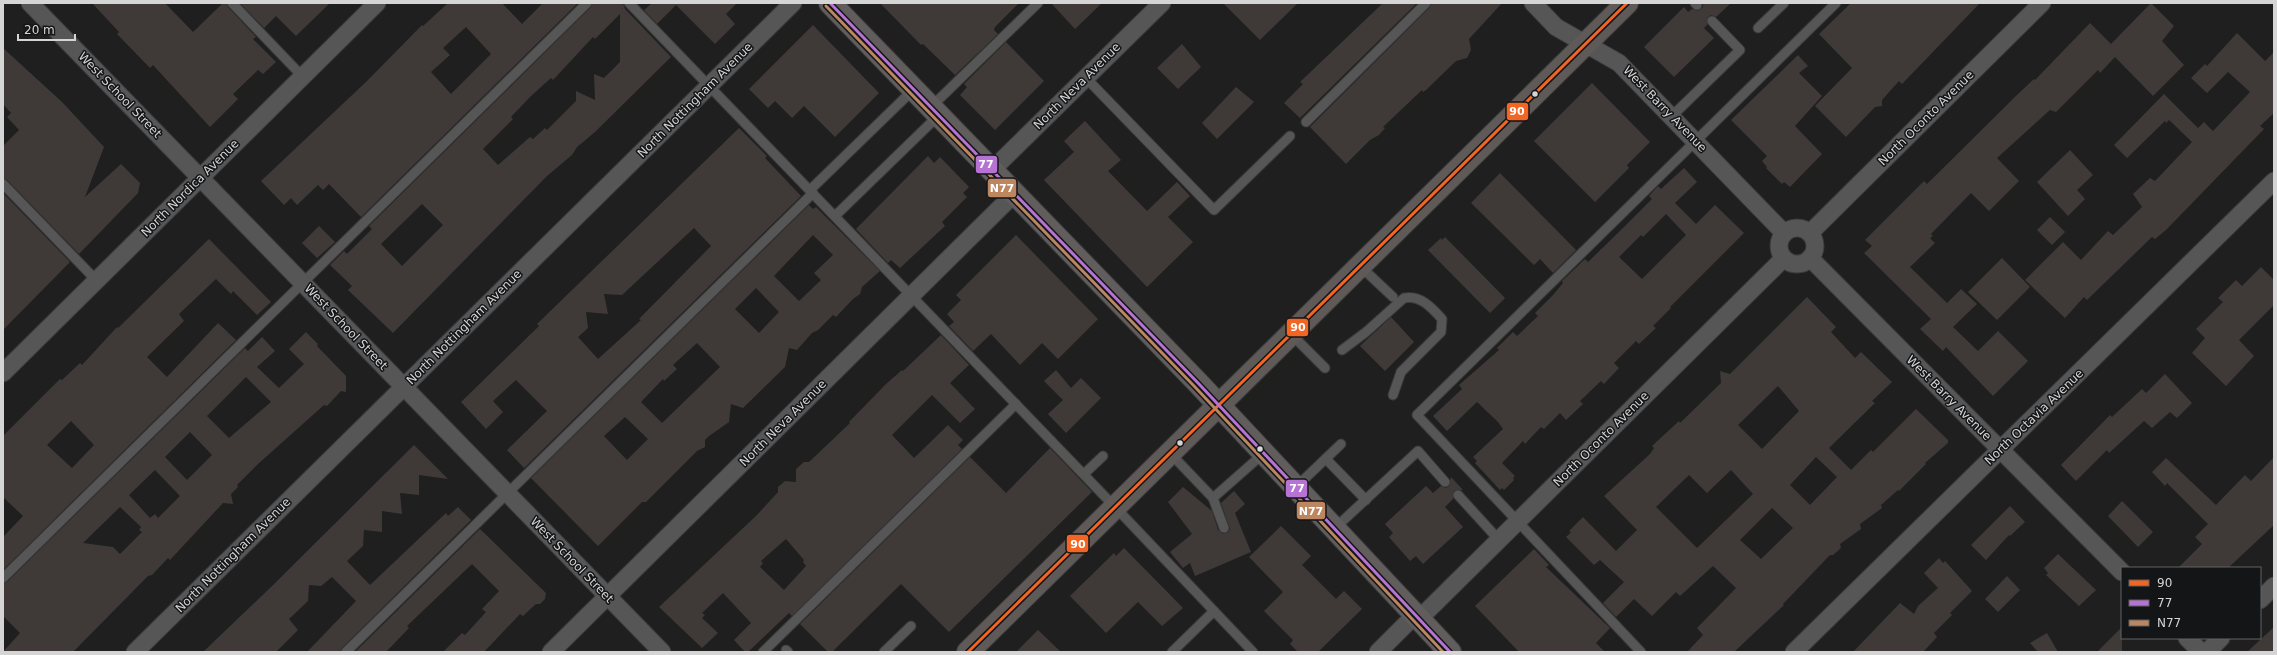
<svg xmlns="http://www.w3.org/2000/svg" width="2277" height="655" font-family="'DejaVu Sans',sans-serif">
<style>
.building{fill:#3f3a38;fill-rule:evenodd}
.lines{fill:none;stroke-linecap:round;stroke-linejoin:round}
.service-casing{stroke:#3a3a3a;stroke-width:11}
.minor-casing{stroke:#3a3a3a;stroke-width:19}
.secondary-casing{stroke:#3a3a3a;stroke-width:24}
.primary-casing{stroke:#3a3a3a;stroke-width:24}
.service{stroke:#565657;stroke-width:9}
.minor{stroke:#565657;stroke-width:17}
.secondary{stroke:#605d5c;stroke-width:22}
.primary{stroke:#5f5a57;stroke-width:22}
.bus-1-casing{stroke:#141517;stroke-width:6}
.bus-2-casing{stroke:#141517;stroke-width:6}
.bus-3-casing{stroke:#141517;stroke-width:6}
.bus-1{stroke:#f26522;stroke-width:3}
.bus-2{stroke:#b673d3;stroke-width:3}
.bus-3{stroke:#bb8660;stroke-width:3}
.bus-dot{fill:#d5d5d6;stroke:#141517;stroke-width:1.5}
.labels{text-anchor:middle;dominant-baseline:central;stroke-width:3;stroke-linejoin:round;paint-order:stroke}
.street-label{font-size:12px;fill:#d5d5d6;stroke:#141517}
.line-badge{stroke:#141517;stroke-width:1.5}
.badge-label{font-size:11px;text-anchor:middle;font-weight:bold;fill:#fff}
</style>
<rect width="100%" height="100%" fill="#1f1f1f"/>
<g class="building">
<polygon points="92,3 165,3 193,32 223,3 226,3 228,7 256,37 253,39 276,62 263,74 258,70 233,94 238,99 210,127 153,65 150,68 117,34 119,32"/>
<polygon points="240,3 330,3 296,36 276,16 264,28"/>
<path d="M448,3H502L522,24L543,3H578L361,217L329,184L323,190L318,185L297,205L291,198L284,205L261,181L367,81L422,25L423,26ZM466,27L491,54L451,94L431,72L450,55L443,48Z"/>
<path d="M593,3H623L625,9L671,57L595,132L577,147L572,155L547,176L393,333L348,290L352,286L330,265L344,251L347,254L372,229L369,226L591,7ZM620,14V62L604,78L594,74L595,100L576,91V101L547,130L545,128L533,139L530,137L498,165L483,149L513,119L511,117L531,96L551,78L553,80L593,37L595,39ZM422,204L443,225L402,266L381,244Z"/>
<polygon points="652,3 737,3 726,14 735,24 715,44 676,5 657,24 644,10"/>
<polygon points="880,3 1019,3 995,27 994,30 998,34 955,75 923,44 921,45"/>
<polygon points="1051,3 1102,3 1075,29"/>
<polygon points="1223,3 1298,3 1260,40"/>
<polygon points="1383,3 1417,3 1300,118 1284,103 1303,84 1300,82"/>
<polygon points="1432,3 1502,3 1469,39 1471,50 1467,58 1456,61 1426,90 1423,92 1422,90 1383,127 1385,128 1379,135 1370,140 1346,164 1310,127 1430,7"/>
<polygon points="1703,3 1731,3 1716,17 1711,15 1708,17 1707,25 1704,28 1714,38 1674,77 1644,47 1684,7 1688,12 1692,9 1698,11 1703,7"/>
<polygon points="1851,3 1980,3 1902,84 1899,81 1882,100 1882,106 1875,107 1846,137 1815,106 1852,68 1819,34"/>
<polygon points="2151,3 2174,26 2162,41 2184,65 2153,96 2115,57 2100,73 2098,70 2056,112 2050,110 1997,158 2019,181 1989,211 1971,193 1931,234 1933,236 1930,238 1935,243 1910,267 1947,303 1961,289 1977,304 1953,327 1978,351 1998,331 2028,361 1993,396 1946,347 1943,351 1920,329 1931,319 1864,253 1872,246 1865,240 1924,181 1927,184 2019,93 2034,79 2035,80 2090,23 2111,44"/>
<polygon points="813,25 879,93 835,137 804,106 792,118 775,101 768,108 749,89"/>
<polygon points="2237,33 2265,61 2274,52 2274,113 2260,126 2264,129 2166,230 2155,239 2152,237 2087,300 2084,297 2065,318 2025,280 2063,242 2081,260 2108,231 2113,235 2142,207 2133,194 2150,178 2155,181 2192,142 2169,120 2166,123 2165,121 2127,158 2114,145 2164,94 2198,128 2204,122 2213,131 2250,92 2228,72 2207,93 2191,78 2205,64 2207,66"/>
<polygon points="1006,42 1044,81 995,130 960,95 967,87 964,84"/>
<polygon points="1182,44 1201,67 1178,89 1157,68"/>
<polygon points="3,48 62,102 104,147 85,197 121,164 140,183 138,193 79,254 7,180 3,178 3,146 19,130 7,117 11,113 3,104"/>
<polygon points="1798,55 1808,66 1799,73 1822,96 1795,126 1822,154 1790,187 1784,182 1782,184 1766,168 1767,167 1762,161 1767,156 1731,120"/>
<polygon points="1592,83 1650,142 1627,165 1629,168 1595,202 1534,141"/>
<polygon points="1236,87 1254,102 1217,139 1202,123"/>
<polygon points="1085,121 1121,160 1108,171 1147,211 1177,182 1190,196 1168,217 1193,242 1147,287 1044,180 1074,152 1064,141"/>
<path d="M739,128L767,156L765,158L801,196L524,468L507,450L547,411L516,380L493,401L503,412L486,429L461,402L539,326L537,324ZM694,228L711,246L639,319L641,320L598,359L578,337L588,328L586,312L608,314L604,294L622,295Z"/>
<polygon points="2070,150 2093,175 2077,190 2085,199 2068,216 2037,182"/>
<polygon points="928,156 934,163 940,157 969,187 963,193 967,197 942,222 945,226 900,268 891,260 888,263 856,229"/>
<path d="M1684,168L1697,182L1675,203L1696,224L1715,205L1744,233L1670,307L1671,308L1653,326L1656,328L1639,344L1636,341L1614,363L1619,368L1604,384L1601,381L1580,401L1583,404L1566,420L1560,413L1544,429L1541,427L1525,444L1523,441L1502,463L1515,476L1513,478L1514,480L1504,490L1502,488L1500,490L1475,463L1477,461L1473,457L1503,429L1498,422L1477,402L1447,431L1433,416L1462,389L1459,385L1499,350L1497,348L1513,332L1517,336L1538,316L1535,313L1553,295L1563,283L1562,281L1585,259L1588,262L1624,227L1652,199L1649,196L1658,186L1661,189ZM1666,214L1686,235L1642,279L1619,257L1641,235L1643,237Z"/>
<polygon points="1500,173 1576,250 1553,273 1540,259 1534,265 1471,203"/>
<polygon points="3,193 70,262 3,330"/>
<path d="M809,205L813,209L816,207L880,271L862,287L860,294L853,299L836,317L833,315L818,330L812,333L797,350L789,348L785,367L743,408L731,404L729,422L709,436L705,440V447L697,451L646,502H642L598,546L531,478ZM813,235L833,255L814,273L821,280L799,301L774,276ZM756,288L779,312L759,333L735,309ZM697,343L720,367L662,423L641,402L663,379L664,381L677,369L673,365ZM625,417L648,439L627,460L604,436Z"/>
<polygon points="2050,217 2065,232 2052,245 2037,230"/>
<polygon points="319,226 335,242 317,258 302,243"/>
<polygon points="1016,235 1098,319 1058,359 1042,343 1020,365 991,334 973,351 949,326 954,322 947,314 961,300 956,295"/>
<polygon points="1445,237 1505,298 1490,313 1428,250 1441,238 1442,240"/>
<path d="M209,239L271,302L257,315L233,291L231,294L216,279L179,314L184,321L147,357L167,377L218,323L236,340L3,570V537L23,516L3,497V436L60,379L62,380L80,363L82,365L117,327L118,328ZM71,421L94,445L72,468L47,445Z"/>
<polygon points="2002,258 2030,287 1997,320 1968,292"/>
<polygon points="2261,267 2274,280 2274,305 2239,340 2254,356 2226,386 2192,353 2205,338 2196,329 2223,302 2218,298 2236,280 2242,286"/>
<path d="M1807,297L1836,327L1831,332L1855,358L1861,352L1892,382L1872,401L1875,403L1829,448L1851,470L1871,450L1873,452L1916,409L1948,440V443L1925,463L1926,464L1899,491L1898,490L1881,505L1882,508L1860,524L1861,529L1840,544L1841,548L1833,555H1830L1783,604L1784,605L1734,652H1687L1703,635L1697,628L1736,588L1713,566L1680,596L1676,592L1652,616L1634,599L1616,617L1603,603L1624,582L1600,560L1594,565L1566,537L1571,532L1569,531L1583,517L1616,551L1637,530L1604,496L1650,454L1654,448L1652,446L1679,421L1680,423L1721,383L1720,371L1730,374ZM1778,386L1799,411L1762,449L1738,425ZM1816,457L1837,477L1810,505L1790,485ZM1731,470L1753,494L1697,548L1656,507L1689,475L1707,493ZM1772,508L1793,528L1761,559L1740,540Z"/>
<polygon points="1391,317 1414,342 1385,371 1360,346"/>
<path d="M306,332L318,344L317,346L346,376V392L341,391L327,406L324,405L258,464L237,485L238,487L231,494L233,504L223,503L170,560L168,558L152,575L148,576L73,652H3L20,633L3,616V584L7,582L245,348L248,351L262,337L275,351L257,367L279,388L304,364L289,349ZM246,377L271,402L229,438L207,416ZM190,432L212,455L187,480L165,457ZM155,470L180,496L158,518L155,514L150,518L129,495ZM120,507L141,527L139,530L142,532L120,554L113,547L83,543Z"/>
<path d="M941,335L969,365L950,383L975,409L960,423L932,395L892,435L914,458L948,425L963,440L958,445L962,449L792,616L789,613L748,652H745L734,640L751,623L723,593L702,613L705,615L702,618L718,633L702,648L659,607L757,515L778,492V487L785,481L796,482V469L804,462H809L850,423L849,422L886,384L902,370L903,371ZM786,539L804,560L803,562L806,566L784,590L760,567L763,563L761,561Z"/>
<polygon points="1056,370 1071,388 1081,378 1101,398 1066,433 1048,414 1063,400 1044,381"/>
<polygon points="2165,374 2192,403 2177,418 2170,412 2152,428 2144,421 2109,453 2107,450 2076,481 2061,465 2110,415 2112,417 2142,389 2146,393"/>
<polygon points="414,445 448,479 419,475 419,495 400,493 402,514 382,511 382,532 364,530 363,546 347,561 370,585 446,513 448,516 458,507 471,520 342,648 340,652 307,652 356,601 332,577 321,586 309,585 308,601 289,619 298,630 276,652 203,652 270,588"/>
<polygon points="1050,448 1092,492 949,632 901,584 832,652 828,652 800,624 970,457 1006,493"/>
<polygon points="2274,457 2274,525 2228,568 2178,568 2202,544 2195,537 2208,524 2167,483 2165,486 2152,472 2166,458 2216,505 2245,475 2251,481"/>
<polygon points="1451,477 1463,490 1454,491 1453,499 1445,507 1463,527 1423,564 1416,556 1410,561 1389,537 1393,533 1385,524 1426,486 1433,493 1441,486 1446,488 1449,486"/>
<polygon points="1183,487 1212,511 1218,530 1223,534 1228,532 1230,529 1221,503 1234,491 1245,504 1235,513 1251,552 1195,576 1190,563 1183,568 1170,552 1192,534 1168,502"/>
<polygon points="2122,501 2153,532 2138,547 2108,516"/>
<polygon points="2010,506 2025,522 2010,536 2009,535 1986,560 1971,545"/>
<polygon points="1281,526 1311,556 1302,565 1336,599 1344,591 1362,609 1318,652 1298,652 1290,644 1293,640 1264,611 1283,592 1249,557"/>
<polygon points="480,529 546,593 545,599 540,604 536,604 523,616 520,614 484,652 443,652 462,633 465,635 486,612 482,609 499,591 472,564 407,626 409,628 386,652 355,652"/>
<polygon points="1124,548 1183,608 1162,626 1138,602 1106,633 1070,596 1114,553 1116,556"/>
<polygon points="1534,549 1549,565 1546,567 1610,628 1596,643 1605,652 1519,652 1475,606"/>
<polygon points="2058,554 2096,590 2079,606 2046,575 2048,573 2044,568"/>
<polygon points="1939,558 1943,563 1945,561 1972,591 1950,613 1952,615 1934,633 1937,637 1923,652 1853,652 1900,603 1914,614 1918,606 1938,588 1924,573"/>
<polygon points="2007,576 2020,590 1998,612 1985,599"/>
<polygon points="2122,627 2122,652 2097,652"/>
<polygon points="2274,627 2274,652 2247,652"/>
<polygon points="1038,630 1061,652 1016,652"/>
<polygon points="2047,633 2058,652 2038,652 2030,643"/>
</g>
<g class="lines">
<g class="service-casing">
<g id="service">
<polyline points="232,3 303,77"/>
<polyline points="629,3 1115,507 1253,652"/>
<polyline points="1695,3 1697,5"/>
<polyline points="1758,28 1784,3"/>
<polyline points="1086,78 1214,210 1290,136"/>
<polyline points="931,107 1038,3"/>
<polyline points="1672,116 1740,50 1712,21"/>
<polyline points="1306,122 1426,3"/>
<polyline points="3,184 96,280"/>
<polyline points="810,190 914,89"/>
<polyline points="835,216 939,115"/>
<polyline points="1360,266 1393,297"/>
<polyline points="1291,334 1325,368"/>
<path d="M1342,350L1366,332L1404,298C1421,295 1432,308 1442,319L1441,332L1401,372L1393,395"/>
<polyline points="1170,453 1213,498 1264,453"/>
<polyline points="1326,459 1366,500"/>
<polyline points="1084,474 1103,456"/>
<polyline points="1296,487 1341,444"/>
<polyline points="1458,495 1499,540"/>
<polyline points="1213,498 1224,528"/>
<polyline points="1335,528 1418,451 1445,482"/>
<polyline points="3,578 587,3"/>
<polyline points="786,650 788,652"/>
<polyline points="346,652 813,193"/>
<polyline points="763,652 1016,404"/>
<polyline points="884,652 911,626"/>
<polyline points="1172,652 1214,611"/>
<polyline points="1641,652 1417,415 1836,3"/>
</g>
</g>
<g class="minor-casing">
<g id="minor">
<polyline points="30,3 662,652"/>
<polyline points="1533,3 1556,27 1619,63 1784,233"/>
<polyline points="992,170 1162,3"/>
<circle cx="1797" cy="246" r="18"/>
<polyline points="1810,233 2042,3"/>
<polyline points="1810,258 2122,572"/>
<polyline points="3,373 377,3"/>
<polyline points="2260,600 2274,586"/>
<polyline points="1419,619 1783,259"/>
<polyline points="2187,638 2201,652"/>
<polyline points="135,652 793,3"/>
<polyline points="551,652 1015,193"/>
<polyline points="1378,652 1415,615"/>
<polyline points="1794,652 2274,181"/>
<polyline points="2207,652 2221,638"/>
</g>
</g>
<g class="secondary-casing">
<polyline id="secondary" points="830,3 1199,384 1450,652"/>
</g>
<g class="primary-casing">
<polyline id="primary" points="968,652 1627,3"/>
</g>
<use href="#service" class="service"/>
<use href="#minor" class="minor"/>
<use href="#secondary" class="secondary"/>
<use href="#primary" class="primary"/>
<g class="bus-1-casing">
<polyline id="bus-1" points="968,652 1627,3"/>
</g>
<g class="bus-2-casing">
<polyline id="bus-2" points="830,3 1199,384 1450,652"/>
</g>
<g class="bus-3-casing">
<polyline id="bus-3" points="826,6 1195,387 1443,652"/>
</g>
<use href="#bus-1" class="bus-1"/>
<use href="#bus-2" class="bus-2"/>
<use href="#bus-3" class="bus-3"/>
</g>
<g class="bus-dot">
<circle cx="1535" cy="94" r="3.5"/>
<circle cx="1180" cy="443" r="3.5"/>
<circle cx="1260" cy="449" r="3.5"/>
</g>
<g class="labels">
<g class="street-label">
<text transform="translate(1077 86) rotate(-45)">North Neva Avenue</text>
<text transform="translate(120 95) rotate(46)">West School Street</text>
<text transform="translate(695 100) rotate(-45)">North Nottingham Avenue</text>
<text transform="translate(1665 109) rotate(46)">West Barry Avenue</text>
<text transform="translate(1926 118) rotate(-45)">North Oconto Avenue</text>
<text transform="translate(190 188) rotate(-45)">North Nordica Avenue</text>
<text transform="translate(346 327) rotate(46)">West School Street</text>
<text transform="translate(464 327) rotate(-45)">North Nottingham Avenue</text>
<text transform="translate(1949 398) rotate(45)">West Barry Avenue</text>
<text transform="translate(2034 417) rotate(-44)">North Octavia Avenue</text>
<text transform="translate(783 423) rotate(-45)">North Neva Avenue</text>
<text transform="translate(1601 439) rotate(-45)">North Oconto Avenue</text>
<text transform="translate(233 555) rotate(-45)">North Nottingham Avenue</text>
<text transform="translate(572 560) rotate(46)">West School Street</text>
</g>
</g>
<g class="line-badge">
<rect x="1506" y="102" width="23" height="19" rx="4" fill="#f26522"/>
<rect x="975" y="155" width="23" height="19" rx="4" fill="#b673d3"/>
<rect x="987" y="178" width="30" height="20" rx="4" fill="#bb8660"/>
<rect x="1286" y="318" width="23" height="19" rx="4" fill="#f26522"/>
<rect x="1285" y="479" width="23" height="19" rx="4" fill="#b673d3"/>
<rect x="1296" y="501" width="30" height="19" rx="4" fill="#bb8660"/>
<rect x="1066" y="534" width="23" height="19" rx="4" fill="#f26522"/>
</g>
<g class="badge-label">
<text x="1517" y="115">90</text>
<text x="986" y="168">77</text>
<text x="1002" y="192">N77</text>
<text x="1298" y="331">90</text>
<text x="1297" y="492">77</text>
<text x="1311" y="515">N77</text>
<text x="1078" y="548">90</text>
</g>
<rect width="2277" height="655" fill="none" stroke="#d5d5d6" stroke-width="8"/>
<rect x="2121" y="567" width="140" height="72" fill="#141517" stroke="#616263"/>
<rect x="2129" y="580" width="20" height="6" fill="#f26522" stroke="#616263"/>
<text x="2157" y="587" font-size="12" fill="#d5d5d6">90</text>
<rect x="2129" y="600" width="20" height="6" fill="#b673d3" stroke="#616263"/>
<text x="2157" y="607" font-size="12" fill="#d5d5d6">77</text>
<rect x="2129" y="620" width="20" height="6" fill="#bb8660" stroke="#616263"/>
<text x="2157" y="627" font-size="12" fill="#d5d5d6">N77</text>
<path d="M18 34v6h57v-6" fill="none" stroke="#d5d5d6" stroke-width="2"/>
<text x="24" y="34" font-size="12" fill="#d5d5d6" stroke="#141517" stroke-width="3" paint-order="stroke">20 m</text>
</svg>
